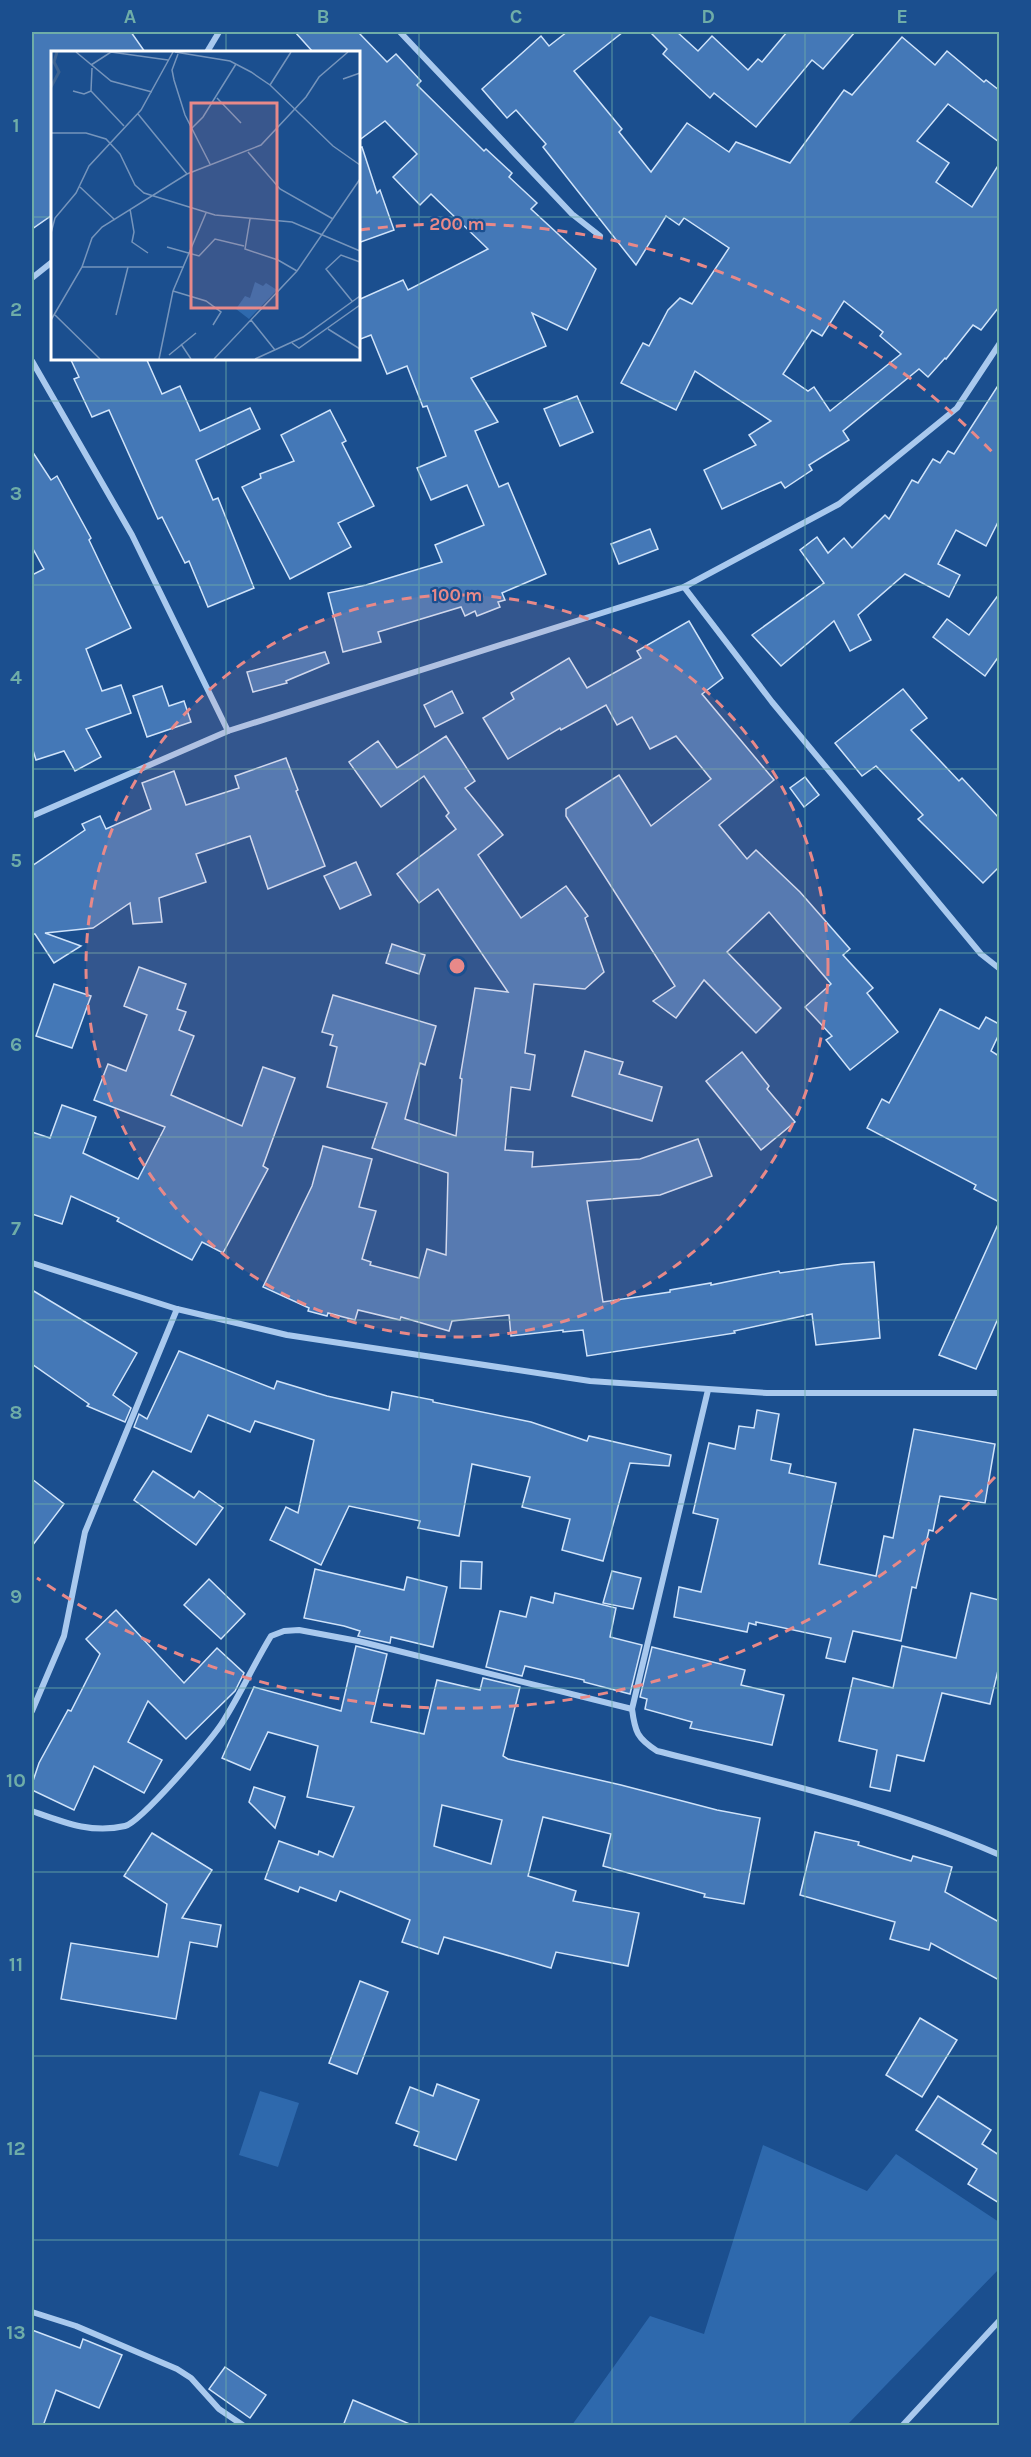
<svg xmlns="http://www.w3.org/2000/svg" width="1031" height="2457" font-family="Karla,sans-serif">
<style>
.green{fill:#2e69ad}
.building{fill:#4478b7;stroke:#cfe3fa;stroke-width:1.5;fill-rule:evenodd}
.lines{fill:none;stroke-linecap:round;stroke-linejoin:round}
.minor{stroke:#a9c9ee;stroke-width:6}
.grid{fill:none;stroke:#6fada8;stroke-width:1.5;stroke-opacity:0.55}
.ring{fill:none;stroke:#e88989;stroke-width:3;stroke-dasharray:10 8}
.inset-river{fill:none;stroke:#3c6290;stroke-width:3}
.inset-road{fill:none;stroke:#7695bc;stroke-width:1.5}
.view{fill:#e88989;fill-opacity:0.15;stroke:#e88989;stroke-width:3}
.inset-edge{fill:none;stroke:#fff;stroke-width:3}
.centre{fill:#e88989;stroke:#1b4f8f;stroke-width:3}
.ring-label{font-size:18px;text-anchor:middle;font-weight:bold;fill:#e88989;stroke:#1b4f8f;stroke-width:4.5;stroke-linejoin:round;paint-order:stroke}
.neatline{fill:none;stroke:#6fada8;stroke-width:2}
.grid-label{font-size:20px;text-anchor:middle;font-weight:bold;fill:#6fada8}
</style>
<rect width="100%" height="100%" fill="#1b4f8f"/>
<g class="green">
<polygon points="260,2091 299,2103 278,2167 239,2155"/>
<polygon points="763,2145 867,2191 896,2154 999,2222 999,2269 847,2425 572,2425 650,2316 704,2334"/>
</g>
<g class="building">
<polygon points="32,32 131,32 145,52 52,52 52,215 32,229"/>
<polygon points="295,32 358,32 387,62 396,54 421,81 417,85 484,151 486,149 512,173 509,177 537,203 531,209 596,269 567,330 532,313 546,346 471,378 498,422 475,431 499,487 508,483 546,574 502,593 505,600 498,602 500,607 477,616 475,611 465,616 461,607 378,632 381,642 343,652 328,593 366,585 442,562 435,545 484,525 467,485 431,500 417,468 446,456 427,406 423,407 407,366 387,374 371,335 358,340 358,300 403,280 408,290 488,249 431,194 420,205 393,177 417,154 385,121 358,141 358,52 313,52"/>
<path d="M567,32H623L574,71L622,129L619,132L651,172L687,123L729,152L736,142L790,163L844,90L852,95L902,37L935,65L947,51L984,82L986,80L999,90V142L948,104L917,141L949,163L936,182L972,207L999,164V307L981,330L973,325L946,359L945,358L928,377L919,369L843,431L849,440L809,465L812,470L785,488L781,482L722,509L704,470L756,445L749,435L771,421L695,371L676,410L621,383L643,343L649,346L668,310L680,298L692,304L729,248L684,218L679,225L666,216L636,265L543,147L546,144L516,110L507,118L482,89L541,36L549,46ZM844,301L883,332L880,336L901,354L830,411L814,387L808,391L783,374L812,330L822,336Z"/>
<polygon points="650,32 677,32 698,51 712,36 748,70 758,59 762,62 787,32 855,32 823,69 812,60 756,127 714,93 710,98 663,54 667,49"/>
<polygon points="362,147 377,193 380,190 394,230 358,243 358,148"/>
<polygon points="70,358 146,358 162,394 180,386 200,431 250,408 260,429 196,460 213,500 218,498 254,588 208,607 189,561 185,563 162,517 158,519 109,410 92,417 74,379 79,377"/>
<polygon points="999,384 999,520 986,546 956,530 938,564 960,575 949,597 905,574 858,615 871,640 850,651 834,621 781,666 752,635 824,583 800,550 817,537 828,553 844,538 852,548 885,515 889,519 912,480 918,483 933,459 940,463 948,451 954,454"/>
<polygon points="577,396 593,432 560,446 544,409"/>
<polygon points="330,410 346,441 342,443 374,506 338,523 351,547 290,579 242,487 261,478 260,474 294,461 281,435"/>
<polygon points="32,451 51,480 57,476 91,538 89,540 131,628 86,649 102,691 121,685 131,713 86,729 101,757 75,771 64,751 36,760 32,747 32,575 44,569 32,547"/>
<polygon points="650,529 658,549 619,564 611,544"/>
<polygon points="999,594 999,656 985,676 933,637 947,619 969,635"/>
<polygon points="689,621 723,678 702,694 774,780 719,825 747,859 756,850 800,892 850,949 843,955 873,988 867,993 898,1032 850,1070 826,1040 832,1036 805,1007 831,984 769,912 727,952 781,1008 756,1033 704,980 676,1018 653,1001 675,986 566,816 566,809 619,775 651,826 711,779 676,736 650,749 632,717 617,725 606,705 561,730 560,728 508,759 483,718 514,699 511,693 569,658 587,688 641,658 637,651"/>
<polygon points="325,652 329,663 286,681 287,683 253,692 247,672"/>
<polygon points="162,686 169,706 184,701 191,722 147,737 133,696"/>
<polygon points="903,689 927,718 911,730 959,781 962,778 999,818 999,867 983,883 918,819 923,815 876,766 862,776 835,743"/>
<polygon points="452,691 463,713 435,727 424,705"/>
<polygon points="446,736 475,781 465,788 503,835 478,855 521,918 566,886 588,916 585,918 604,972 585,989 534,984 525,1053 535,1055 530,1090 511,1087 505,1150 533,1152 532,1167 640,1159 698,1139 712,1176 660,1195 587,1201 603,1302 670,1292 670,1290 711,1283 711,1285 779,1271 780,1273 843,1264 874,1262 880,1338 816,1345 812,1314 734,1331 735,1333 587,1356 583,1330 563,1332 563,1330 511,1336 509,1315 452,1321 449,1331 401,1317 400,1320 358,1310 355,1320 328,1313 327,1316 308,1311 309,1308 263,1287 312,1186 323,1146 372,1159 359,1207 376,1211 362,1259 371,1262 370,1265 419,1278 427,1249 446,1255 448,1173 372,1148 387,1103 327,1087 337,1047 330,1045 333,1035 322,1032 333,995 436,1026 425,1065 420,1063 405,1119 456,1136 462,1079 460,1078 475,988 508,992 438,889 419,903 397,874 456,829 446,816 449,813 424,776 381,807 349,762 378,741 397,768"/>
<polygon points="286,758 298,790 296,791 325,866 268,889 250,836 196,854 206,882 159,898 162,922 133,924 130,903 93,928 45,933 81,946 54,963 35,934 32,934 32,866 85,830 82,824 100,816 106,829 151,809 142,783 174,771 186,805 239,788 235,776"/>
<polygon points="805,777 819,795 804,807 790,788"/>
<polygon points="356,862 371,895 340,909 324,876"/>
<polygon points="392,944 425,955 419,974 386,963"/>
<polygon points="139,967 186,984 177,1009 186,1012 179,1030 194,1036 171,1095 242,1126 263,1067 295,1078 263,1166 268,1169 223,1253 202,1242 192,1260 117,1221 119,1218 71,1196 62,1224 32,1214 32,1132 50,1138 62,1105 96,1117 83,1153 138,1179 165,1127 94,1100 108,1064 126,1071 147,1015 124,1006"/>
<polygon points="54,984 91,996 72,1048 36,1036"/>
<polygon points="940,1009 979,1029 986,1017 999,1024 999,1034 991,1051 999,1056 999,1202 974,1189 976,1185 867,1128 882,1099 889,1103"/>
<polygon points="585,1051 623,1062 619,1074 662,1087 652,1121 572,1096"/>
<polygon points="742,1052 769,1086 767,1089 795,1122 761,1150 706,1081"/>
<polygon points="999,1222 999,1316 976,1369 939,1355"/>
<polygon points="32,1290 137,1353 113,1395 131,1408 125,1422 87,1406 89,1404 32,1364"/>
<polygon points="179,1351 274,1389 277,1381 327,1396 389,1410 392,1392 433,1400 433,1402 531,1422 587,1441 589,1436 671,1455 669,1466 630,1463 603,1561 562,1550 570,1519 522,1507 530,1477 472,1464 459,1536 418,1528 420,1521 349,1506 321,1565 270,1540 286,1507 298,1513 314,1440 255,1421 250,1432 208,1415 191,1452 134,1427 139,1414 147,1419"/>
<polygon points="757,1410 779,1414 771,1460 791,1464 789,1473 836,1483 819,1564 876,1576 884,1536 893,1538 914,1429 995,1444 985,1503 940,1496 933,1531 929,1530 916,1588 912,1587 901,1641 853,1631 845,1662 826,1658 831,1638 756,1622 756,1625 749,1623 747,1632 674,1617 679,1587 701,1592 718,1519 693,1513 709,1443 735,1449 739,1426 754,1428"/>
<polygon points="153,1471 194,1498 199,1491 223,1508 196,1545 134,1500"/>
<polygon points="32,1479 64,1504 32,1546"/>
<polygon points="461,1561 482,1562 481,1589 460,1588"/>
<polygon points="315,1569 404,1590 407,1577 447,1587 433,1647 391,1637 390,1643 358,1636 360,1631 344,1626 304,1618"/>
<polygon points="612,1571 641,1578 633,1609 603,1603"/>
<polygon points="209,1579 245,1614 221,1639 184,1605"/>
<polygon points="555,1593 616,1608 610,1637 642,1645 630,1694 584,1682 584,1680 525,1666 522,1676 486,1667 500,1611 526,1617 531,1597 553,1603"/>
<polygon points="971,1593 999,1600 999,1666 990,1704 942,1693 924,1761 897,1755 890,1791 870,1787 877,1750 839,1741 853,1678 893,1688 902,1646 956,1658"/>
<polygon points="116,1610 184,1683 217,1648 244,1673 235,1691 186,1739 148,1701 128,1742 162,1760 144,1793 94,1766 74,1810 32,1790 32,1784 39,1763 68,1710 71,1711 100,1654 86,1639"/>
<path d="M356,1646L387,1654L371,1722L424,1734L437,1680L480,1690L483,1678L520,1687L503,1756L508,1759L621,1785L717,1810L760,1818L744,1904L704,1897L705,1894L603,1866L611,1834L543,1817L528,1876L576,1891L573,1901L639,1913L628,1966L556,1952L551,1968L444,1937L438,1954L402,1942L410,1920L340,1891L336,1901L300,1887L298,1892L265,1879L279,1841L318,1855L319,1851L333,1857L354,1807L307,1797L318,1746L268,1732L250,1770L222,1758L254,1687L341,1711ZM442,1805L502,1820L491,1864L434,1846Z"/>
<polygon points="652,1647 745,1670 741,1685 784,1695 772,1745 690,1728 692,1722 645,1709 647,1699 640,1697"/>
<polygon points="254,1787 285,1797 275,1828 249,1802"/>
<polygon points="815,1832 859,1842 858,1845 911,1861 913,1856 952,1867 945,1892 999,1922 999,1980 931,1943 929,1950 890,1939 895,1922 800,1895"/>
<polygon points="152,1833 212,1870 182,1918 221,1925 217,1947 190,1942 176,2019 61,1999 71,1943 158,1957 167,1904 124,1876"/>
<polygon points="360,1981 388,1992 357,2074 329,2063"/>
<polygon points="920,2018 957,2040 922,2097 886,2075"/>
<polygon points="437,2084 479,2100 456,2160 414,2145 419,2132 396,2123 410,2087 433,2096"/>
<polygon points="938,2096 991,2130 982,2144 999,2155 999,2203 968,2184 977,2169 916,2130"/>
<polygon points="32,2330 80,2348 83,2339 122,2355 99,2408 56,2390 43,2426 32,2426"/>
<polygon points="225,2367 266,2395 250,2418 209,2389"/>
<polygon points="353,2400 412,2425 412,2426 343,2426"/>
</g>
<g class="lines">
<g class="minor">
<polyline points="400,32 572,214 600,236"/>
<polyline points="207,52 219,32"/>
<polyline points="32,278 52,262"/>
<polyline points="32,361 132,535 228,731"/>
<polyline points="684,587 772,702 981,954 1000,969"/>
<polyline points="32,816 228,731 684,587 839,504 957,408 1000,343"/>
<polyline points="32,1263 177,1309 287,1335 590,1381 767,1393 1000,1393"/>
<path d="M708,1390L632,1709C635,1732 637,1738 657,1751C773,1780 889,1807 1000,1855"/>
<polyline points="32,1711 64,1636 85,1532 177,1309"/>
<path d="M32,1811C63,1822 91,1834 125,1826C141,1822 214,1737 224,1720C241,1693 254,1664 271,1636L284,1631L299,1630L358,1641L632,1709"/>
<polyline points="32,2312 76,2326 177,2369 191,2378 219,2409 244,2426"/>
<polyline points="902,2426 1000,2320"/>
</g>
</g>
<path class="grid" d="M226,32V52M419,32V2426M612,32V2426M805,32V2426M32,217H52M358,217H1000M226,358V2426M32,401H1000M32,585H1000M32,769H1000M32,953H1000M32,1137H1000M32,1320H1000M32,1504H1000M32,1688H1000M32,1872H1000M32,2056H1000M32,2240H1000"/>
<circle cx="457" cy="966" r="371" fill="#e88989" fill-opacity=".12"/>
<g class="ring">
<circle cx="457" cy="966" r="371"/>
<path d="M995 1477A742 742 0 0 1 37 1578M360 230A742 742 0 0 1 995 455"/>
</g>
<g transform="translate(51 51)">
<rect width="309" height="309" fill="#1b4f8f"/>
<path d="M204,231L212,235L215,232L226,239L198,268L185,258L194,245L199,247Z" fill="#2e69ad"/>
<path class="inset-river" d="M0,36L8,21L3,11L6,1"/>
<path class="inset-road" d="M25,1L60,30L101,41M124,1L179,10L200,21L219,34L282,95L309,114M127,3L121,19L123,29L134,64L159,113M40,14L60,1L117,9M41,17L40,40L73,75M292,28L309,22M219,34L240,1M22,40L33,43L40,40M166,47L190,72M87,63L136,123M140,78L152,66L185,13M0,82H35L55,88L69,103L84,134L93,142L164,164L241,171L309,200M197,101L229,138L282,168M29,136L64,169M79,158L83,181L81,191L97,202M199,168L194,198L227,209L246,220M0,182L4,167L25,142L38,115L90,59L122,1M116,196L148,205L164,188L193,195M31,216H133M122,240L155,250L170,261L162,274M301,250L275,218L290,204L309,211M4,264L49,308M65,264L77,216M0,269L31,216L41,187L51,176L136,123L210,94L255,46L268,26L297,1M200,269L224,299M277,278L309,298M241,292L248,297L309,254M130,293L140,308M118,304L145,282M108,308L122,240L155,162M163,308L246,220L309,128M204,308L252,286L309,245"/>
<path class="view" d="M140,52H226V257H140Z"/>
<rect width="309" height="309" class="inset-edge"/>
</g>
<circle cx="457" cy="966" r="9" class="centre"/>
<g class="ring-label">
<text x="457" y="230">200 m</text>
<text x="457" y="601">100 m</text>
</g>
<rect width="1031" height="2457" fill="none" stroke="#1b4f8f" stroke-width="66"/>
<rect x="33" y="33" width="965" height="2391" class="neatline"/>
<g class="grid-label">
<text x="130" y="23">A</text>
<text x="323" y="23">B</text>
<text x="516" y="23">C</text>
<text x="708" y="23">D</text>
<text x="902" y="23">E</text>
<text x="16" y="132">1</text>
<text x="16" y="316">2</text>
<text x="16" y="500">3</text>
<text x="16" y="684">4</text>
<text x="16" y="867">5</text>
<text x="16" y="1051">6</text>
<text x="16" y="1235">7</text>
<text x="16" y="1419">8</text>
<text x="16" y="1603">9</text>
<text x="16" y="1787">10</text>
<text x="16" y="1971">11</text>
<text x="16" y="2155">12</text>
<text x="16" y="2339">13</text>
</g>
</svg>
